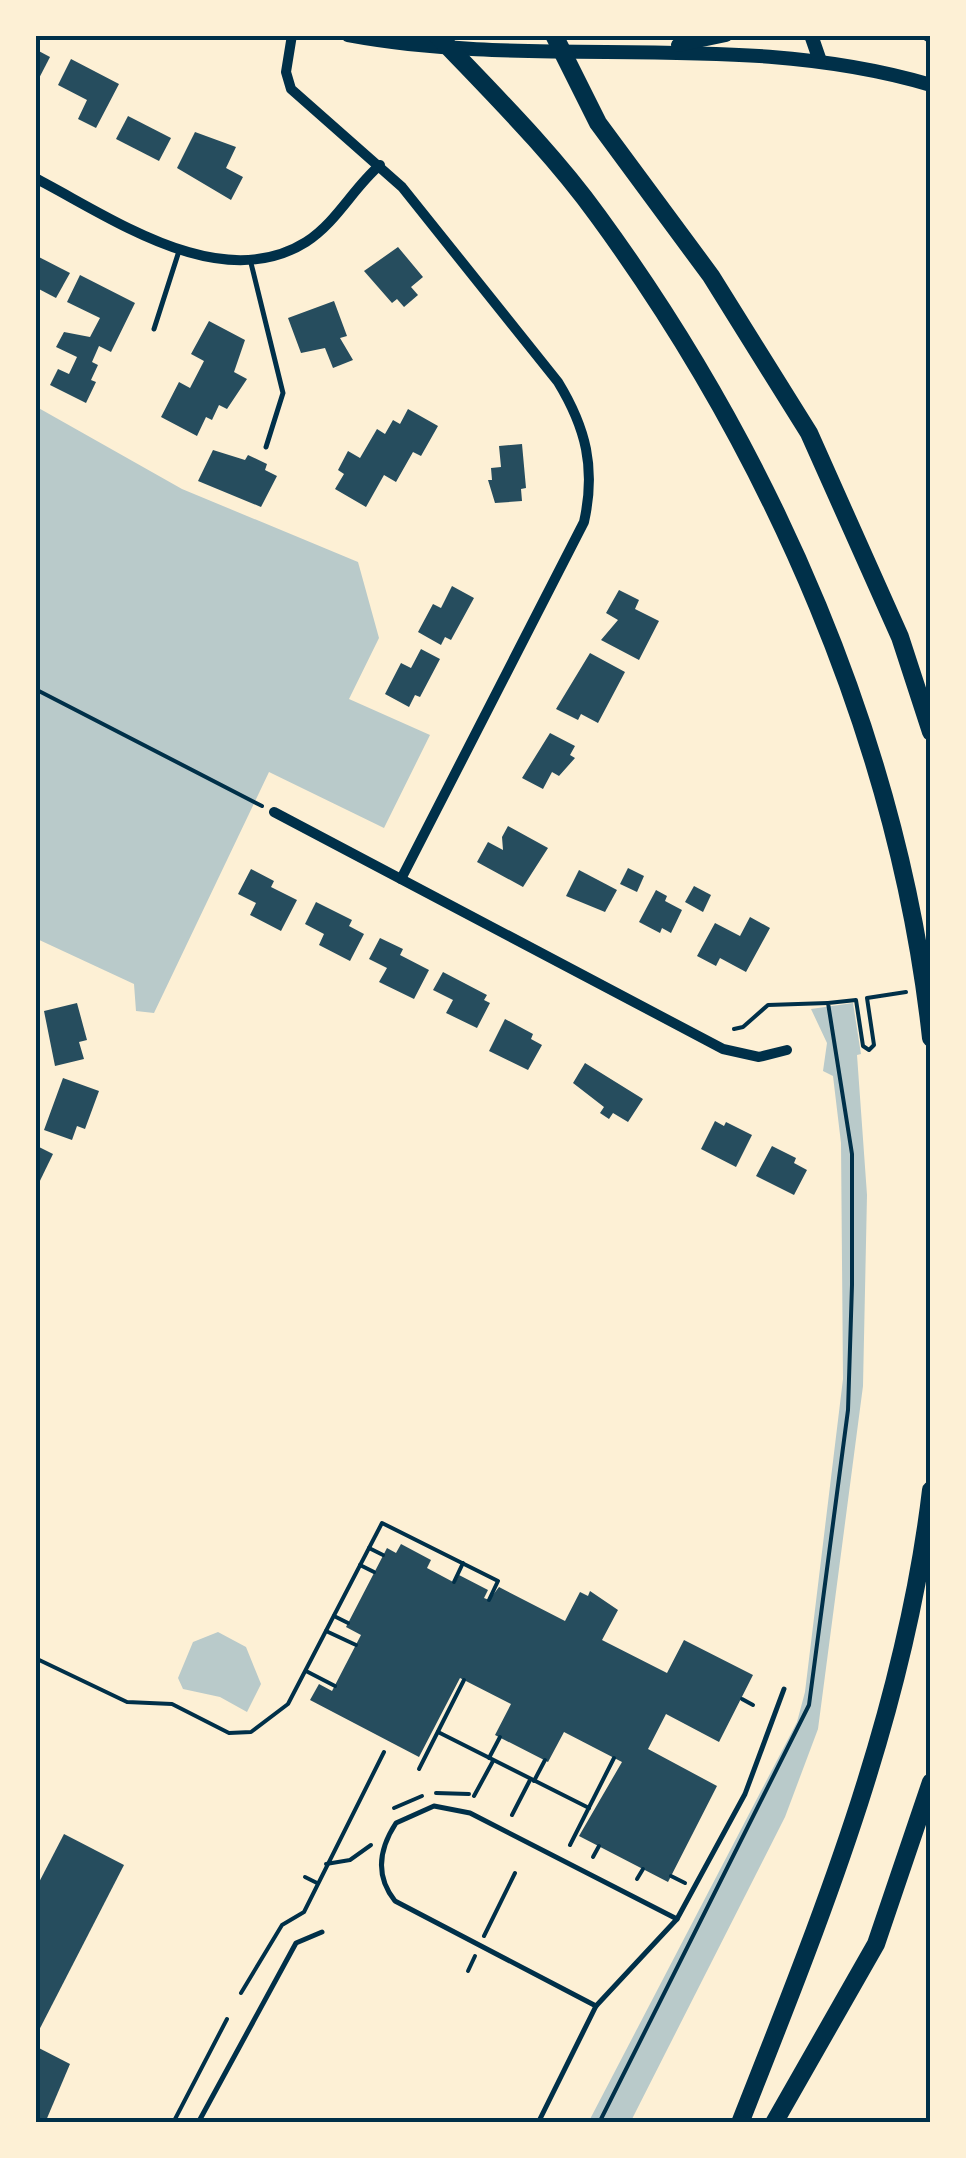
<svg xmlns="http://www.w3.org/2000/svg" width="966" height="2158" font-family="Cabin,sans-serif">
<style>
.green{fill:#b9caca}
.building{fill:#264d5e}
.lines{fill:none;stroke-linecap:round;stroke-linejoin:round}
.path{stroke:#003049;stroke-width:4}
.service{stroke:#003049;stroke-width:5}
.minor{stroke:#003049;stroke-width:10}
.secondary{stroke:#003049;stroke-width:14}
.motorway{stroke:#003049;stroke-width:18}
.neatline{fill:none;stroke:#003049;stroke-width:4}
</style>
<rect width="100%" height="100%" fill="#fdf0d5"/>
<g class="green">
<polygon points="35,406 182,489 358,562 379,638 349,699 430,735 384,828 269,772 154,1013 136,1011 134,984 35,938"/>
<polygon points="853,1003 861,1054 857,1055 867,1195 863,1386 818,1729 785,1817 630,2123 588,2123 797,1722 805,1692 843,1379 841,1143 833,1076 823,1071 827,1043 811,1009"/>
<polygon points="218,1632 246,1647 261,1684 247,1712 220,1697 183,1689 178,1678 193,1642"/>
</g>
<g class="building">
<polygon points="35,49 50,57 35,86"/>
<polygon points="71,59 119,84 96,128 78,119 87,100 58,85"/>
<polygon points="128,116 171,138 159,161 116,139"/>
<polygon points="195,132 236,147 226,168 243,177 231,200 177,168"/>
<polygon points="398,247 423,277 411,287 418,295 404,307 397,299 392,303 364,271"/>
<polygon points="35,255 70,273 56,298 35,287"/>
<polygon points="80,275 135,303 111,352 99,346 92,362 98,365 91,380 96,382 86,403 50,385 58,369 69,374 77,357 56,347 64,332 90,337 100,318 67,302"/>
<polygon points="334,301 347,336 340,338 353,360 333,368 325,348 301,353 288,318"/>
<polygon points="209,321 245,340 234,372 247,379 227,409 219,405 212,420 206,417 197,436 161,417 179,382 190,388 204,361 191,354"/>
<polygon points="408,409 438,426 421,456 413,452 396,482 384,475 366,507 335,489 344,474 338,470 348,451 360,458 377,429 385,434 393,420 400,424"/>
<polygon points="522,444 526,488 521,489 522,501 495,503 488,480 492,480 491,468 501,467 499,446"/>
<polygon points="213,450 245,460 248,455 267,464 265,470 277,476 261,507 198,481"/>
<polygon points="452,586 474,598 451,640 445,637 441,645 418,632 433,604 441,608"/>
<polygon points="619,590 639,600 635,609 659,621 639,660 601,640 618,620 606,613"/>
<polygon points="421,649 440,659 420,697 415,695 409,707 385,694 401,663 411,668"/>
<polygon points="590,653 625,672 598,723 581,714 578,720 556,709"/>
<polygon points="550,733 575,746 570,755 575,758 559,776 552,772 543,789 522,778"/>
<polygon points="508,826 548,848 523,887 477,862 488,842 503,850 502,837"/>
<polygon points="628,868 644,876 637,892 620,884"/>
<polygon points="251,869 274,881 271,887 297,900 281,931 250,915 256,903 238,894"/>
<polygon points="579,870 617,890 605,912 566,896"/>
<polygon points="694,886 711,895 703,912 685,902"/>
<polygon points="656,890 667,896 665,901 682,910 671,933 662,928 660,933 639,922"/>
<polygon points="316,902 352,920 349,926 364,934 350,961 319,945 324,934 305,924"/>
<polygon points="750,917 770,928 746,972 720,958 716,966 697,956 715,923 740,936"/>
<polygon points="380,938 403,949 400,955 429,970 414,999 379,982 387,968 369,959"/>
<polygon points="443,972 487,995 484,1000 490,1003 477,1028 446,1013 453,1000 433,990"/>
<polygon points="77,1003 87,1040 79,1042 84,1059 55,1066 44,1011"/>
<polygon points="505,1019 533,1034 531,1039 542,1045 528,1070 489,1051"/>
<polygon points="585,1063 643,1099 628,1122 613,1113 609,1119 600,1113 604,1107 573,1083"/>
<polygon points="63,1078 99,1091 85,1129 77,1126 72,1140 44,1130"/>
<polygon points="715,1121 724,1126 726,1122 752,1135 736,1167 701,1149"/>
<polygon points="35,1145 53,1154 35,1191"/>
<polygon points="772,1146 796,1158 794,1163 807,1170 794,1195 756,1176"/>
<polygon points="401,1544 431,1560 427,1568 455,1583 459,1575 488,1590 484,1598 489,1600 499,1587 565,1621 580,1592 588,1596 590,1591 618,1610 602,1640 667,1673 684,1640 753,1675 719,1742 666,1714 648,1749 717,1786 668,1882 579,1836 622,1762 564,1732 548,1762 495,1735 511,1704 460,1678 419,1757 310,1700 319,1684 332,1691 361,1635 346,1627 387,1548 396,1553"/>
<polygon points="64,1834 124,1865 35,2038 35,1890"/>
<polygon points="35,2046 70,2064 45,2123 35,2123"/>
</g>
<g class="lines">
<g class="path">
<polyline points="35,689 262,806"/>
<polyline points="734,1029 743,1027 768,1005 828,1003"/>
<polyline points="369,1548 383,1555"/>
<polyline points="360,1565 374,1572"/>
<polyline points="454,1582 463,1563"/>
<polyline points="334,1616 348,1623"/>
<polyline points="326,1631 356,1645"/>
<polyline points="35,1658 127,1702 172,1704 229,1733 251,1732 288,1704 382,1523 498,1581 489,1600"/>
<polyline points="306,1671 335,1686"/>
<polyline points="742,1699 753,1705"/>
<polyline points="438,1732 589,1808"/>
<polyline points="489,1758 500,1737"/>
<polyline points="419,1769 464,1680"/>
<polyline points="534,1781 545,1760"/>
<polyline points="436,1793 469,1794"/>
<polyline points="474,1796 493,1761"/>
<polyline points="394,1808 422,1796"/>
<polyline points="512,1815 530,1780"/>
<polyline points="570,1845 614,1758"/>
<polyline points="593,1857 599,1846"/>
<polyline points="326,1864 350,1860 371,1845"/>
<polyline points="671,1876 685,1883"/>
<polyline points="305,1877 317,1883"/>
<polyline points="637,1879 643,1869"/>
<polyline points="484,1936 515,1873"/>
<polyline points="468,1971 475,1956"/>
<polyline points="241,1993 282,1925 304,1912 384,1752"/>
<polyline points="173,2123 227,2019"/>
<polyline points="599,2123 809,1705 848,1410 852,1285 852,1154 828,1003 856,1000 863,1046 869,1050 874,1045 867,998 906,992"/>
</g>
<g class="service">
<polyline points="250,259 283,393 266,447"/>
<polyline points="154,329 179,251"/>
<path d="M596,2006L395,1901C375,1876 379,1849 396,1823L434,1806L470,1813L677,1919"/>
<polyline points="198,2123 296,1943 322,1932"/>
<polyline points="538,2123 596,2006 677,1919 745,1794 784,1689"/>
</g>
<g class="minor">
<path d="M292,35L286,72L291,89L402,187L558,382C586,428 596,468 584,522L401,879"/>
<path d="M35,178C111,217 220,296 306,242C337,222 353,188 380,165"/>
<polyline points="274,812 723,1049 759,1057 787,1050"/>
</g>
<g class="secondary">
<path d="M348,35C541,71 740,28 931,85"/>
<polyline points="811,35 820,61"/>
<polyline points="929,35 931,36"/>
<polyline points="678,45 726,35"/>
</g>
<g class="motorway">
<path d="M437,35C493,94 551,151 598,216C772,454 899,744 931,1038"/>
<polyline points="554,35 598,123 711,276 809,433 900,637 931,732"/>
<path d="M740,2123C821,1918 905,1711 931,1490"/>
<polyline points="774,2123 876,1944 931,1782"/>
</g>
</g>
<rect width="966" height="2158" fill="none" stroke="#fdf0d5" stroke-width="75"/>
<rect x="38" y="38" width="890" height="2082" class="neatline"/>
</svg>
